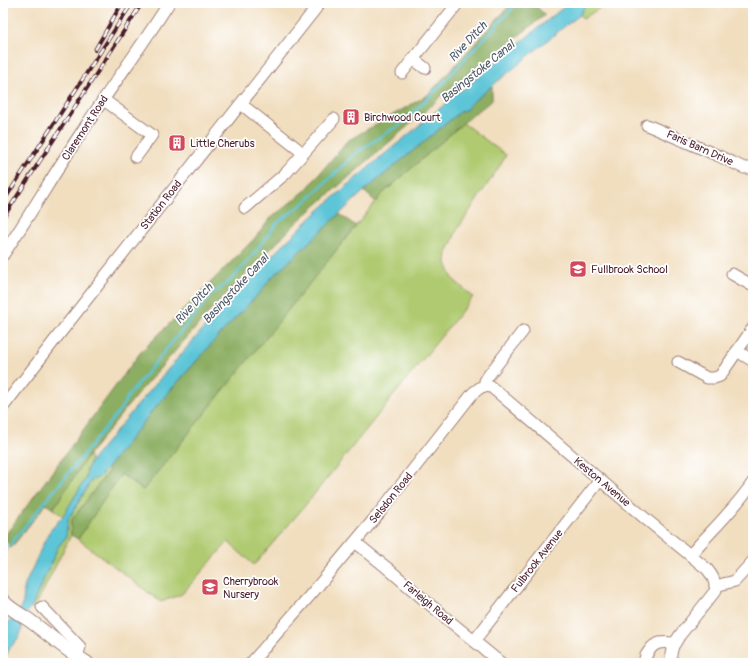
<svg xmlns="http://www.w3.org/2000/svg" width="756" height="666" font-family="Pangolin,sans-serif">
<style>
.green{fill:#afca70;stroke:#7c744e}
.forest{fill:#8bae62;stroke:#6a6646}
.water{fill:#5cc5d7;stroke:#537281}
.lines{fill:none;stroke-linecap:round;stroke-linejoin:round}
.stream{stroke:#5cc5d7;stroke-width:2.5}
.minor-casing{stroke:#9e7e75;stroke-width:13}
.tertiary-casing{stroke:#9e7e75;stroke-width:15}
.minor{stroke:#fff;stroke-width:11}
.tertiary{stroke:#fff;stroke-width:13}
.rail-casing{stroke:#4a1f2b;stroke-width:4}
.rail{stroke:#fff;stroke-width:2.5;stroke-dasharray:8;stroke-linecap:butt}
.labels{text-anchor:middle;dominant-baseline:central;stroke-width:3.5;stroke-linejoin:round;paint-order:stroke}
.poi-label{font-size:11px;fill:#4a1f2b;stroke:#fff;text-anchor:start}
.street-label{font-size:11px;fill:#4a1f2b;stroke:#fff}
.water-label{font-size:12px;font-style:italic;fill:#505967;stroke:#fff}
</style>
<rect width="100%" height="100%" fill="#fff"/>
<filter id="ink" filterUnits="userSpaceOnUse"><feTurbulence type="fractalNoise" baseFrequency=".025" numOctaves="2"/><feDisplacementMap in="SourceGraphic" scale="8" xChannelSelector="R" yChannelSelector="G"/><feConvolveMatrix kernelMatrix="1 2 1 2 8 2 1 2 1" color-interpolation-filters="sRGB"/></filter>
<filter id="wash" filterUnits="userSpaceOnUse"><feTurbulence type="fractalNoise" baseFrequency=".012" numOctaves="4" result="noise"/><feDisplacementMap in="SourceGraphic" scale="16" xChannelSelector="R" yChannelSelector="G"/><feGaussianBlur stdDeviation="0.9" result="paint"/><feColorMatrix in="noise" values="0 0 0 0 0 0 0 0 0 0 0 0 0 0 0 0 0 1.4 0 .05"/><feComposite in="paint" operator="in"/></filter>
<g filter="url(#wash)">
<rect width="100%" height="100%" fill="#f1debf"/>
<g class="green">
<polygon points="589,3 607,3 583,19 580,15 583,9"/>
<polygon points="463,123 506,155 501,164 457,230 447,253 446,263 448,268 453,279 473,297 303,508 254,565 228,542 182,594 161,602 78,539 121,474 143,490 306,287 382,194"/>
<polygon points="89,454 91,461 87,469 86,478 63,516 53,509"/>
<polygon points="108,467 109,470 71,521 71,535 34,609 31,608 58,547 66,537 68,520 91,481 96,478 97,479"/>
</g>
<g class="forest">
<polygon points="512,3 533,3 545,15 442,95 431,106 298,221 212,309 140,391 89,454 53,509 46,504 11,548 4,537 140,353 254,239 271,218 306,190 347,141 428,95"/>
<polygon points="492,86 492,100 463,123 382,194 376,202 364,191 460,112 467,109 470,104"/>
<polygon points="339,214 356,226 143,490 121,474 78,539 71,535 71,521 109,471 108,467 152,411 223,331 262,290 271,278"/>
</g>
<path class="water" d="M573,3H589L583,9L580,15L565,26L470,104L467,109L460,112L364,191L271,278L262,290L223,331L152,411L104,472L97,479L96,478L91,481L68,520L66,537L58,547L31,608L23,616L22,621V630L19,637L10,648L3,662V628C10,620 20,613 23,602C24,596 23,591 25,585L44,542L49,532L63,516L86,478L87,469L91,461C156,383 221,304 294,234C343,186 398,144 450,100L455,93L462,90L565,6Z"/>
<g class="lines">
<g class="stream">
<polyline points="449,76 517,3"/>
<polyline points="3,556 4,552 120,410 128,396 211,295 231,280 252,256 277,223 305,202 357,152 405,121 446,80"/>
</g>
</g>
</g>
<g filter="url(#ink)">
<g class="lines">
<g class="minor-casing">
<g id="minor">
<polyline points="413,59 425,68"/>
<polyline points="402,73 458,3"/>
<polyline points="104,100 152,135 136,157"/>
<polyline points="241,104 303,153"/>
<polyline points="647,125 719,156 744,168 753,168"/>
<polyline points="245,208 286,173 334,119"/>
<path d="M3,255C32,212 58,167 87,124C114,83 143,44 169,3"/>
<polyline points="732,274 753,286"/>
<polyline points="737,351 753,361"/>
<polyline points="678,362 707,378 714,378 720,376 753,328"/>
<path d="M485,386L491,387L502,396L647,520L707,569C713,576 715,581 716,590L680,635L673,646L671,654V662"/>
<polyline points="3,407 61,332 320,3"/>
<polyline points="355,542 386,567 441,614 501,663"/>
<path d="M690,555C711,531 735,509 753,482"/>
<polyline points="715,586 735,581 753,561"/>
<polyline points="42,607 80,647 77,657"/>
<polyline points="474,641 600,480"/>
<polyline points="251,663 313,592 380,512 473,393 481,387 485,386 485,381 488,376 523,331"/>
<path d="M645,663C644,658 646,655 649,651C655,641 664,642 675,643"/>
</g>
</g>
<g class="tertiary-casing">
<path id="tertiary" d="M3,601C10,609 20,614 29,620C48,634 66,650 87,663"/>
</g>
<use href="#minor" class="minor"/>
<use href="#tertiary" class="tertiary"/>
<g class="rail-casing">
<g id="rail">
<polyline points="95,50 122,3"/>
<polyline points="3,202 132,3"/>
<polyline points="3,218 142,3"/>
</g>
</g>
<use href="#rail" class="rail"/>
</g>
</g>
<defs>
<g id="building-square" transform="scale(0.9)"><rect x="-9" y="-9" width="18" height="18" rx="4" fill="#d1495b" stroke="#fff"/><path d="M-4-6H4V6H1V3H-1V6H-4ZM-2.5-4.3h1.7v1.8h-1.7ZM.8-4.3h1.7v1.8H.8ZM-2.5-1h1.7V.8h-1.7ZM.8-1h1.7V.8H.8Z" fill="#fff"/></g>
<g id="school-square" transform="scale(0.9)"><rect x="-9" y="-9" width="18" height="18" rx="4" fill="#d1495b" stroke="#fff"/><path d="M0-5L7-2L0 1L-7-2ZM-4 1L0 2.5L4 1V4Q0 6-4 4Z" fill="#fff"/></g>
</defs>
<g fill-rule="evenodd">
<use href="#building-square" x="351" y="117"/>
<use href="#building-square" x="177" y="143"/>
<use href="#school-square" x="578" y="269"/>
<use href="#school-square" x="210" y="587"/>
</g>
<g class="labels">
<g class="poi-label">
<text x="364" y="117">Birchwood Court</text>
<text x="190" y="143">Little Cherubs</text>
<text x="591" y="269">Fullbrook School</text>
<text x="223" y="581">Cherrybrook<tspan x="223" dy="13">Nursery</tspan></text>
</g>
<g class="street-label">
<text transform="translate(85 128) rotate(-57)">Claremont Road</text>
<text transform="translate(700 148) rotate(24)">Faris Barn Drive</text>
<text transform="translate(161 205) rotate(-52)">Station Road</text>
<text transform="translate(602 482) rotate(40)">Keston Avenue</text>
<text transform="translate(391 498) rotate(-51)">Selsdon Road</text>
<text transform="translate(537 561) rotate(-52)">Fulbrook Avenue</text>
<text transform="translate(428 603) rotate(40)">Farleigh Road</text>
</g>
<g class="water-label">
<text transform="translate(468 42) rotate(-47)">Rive Ditch</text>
<text transform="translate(478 72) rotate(-39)">Basingstoke Canal</text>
<text transform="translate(236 289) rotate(-47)">Basingstoke Canal</text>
<text transform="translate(194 304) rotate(-48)">Rive Ditch</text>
</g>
</g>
<rect width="756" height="666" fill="none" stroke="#fff" stroke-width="16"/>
</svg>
